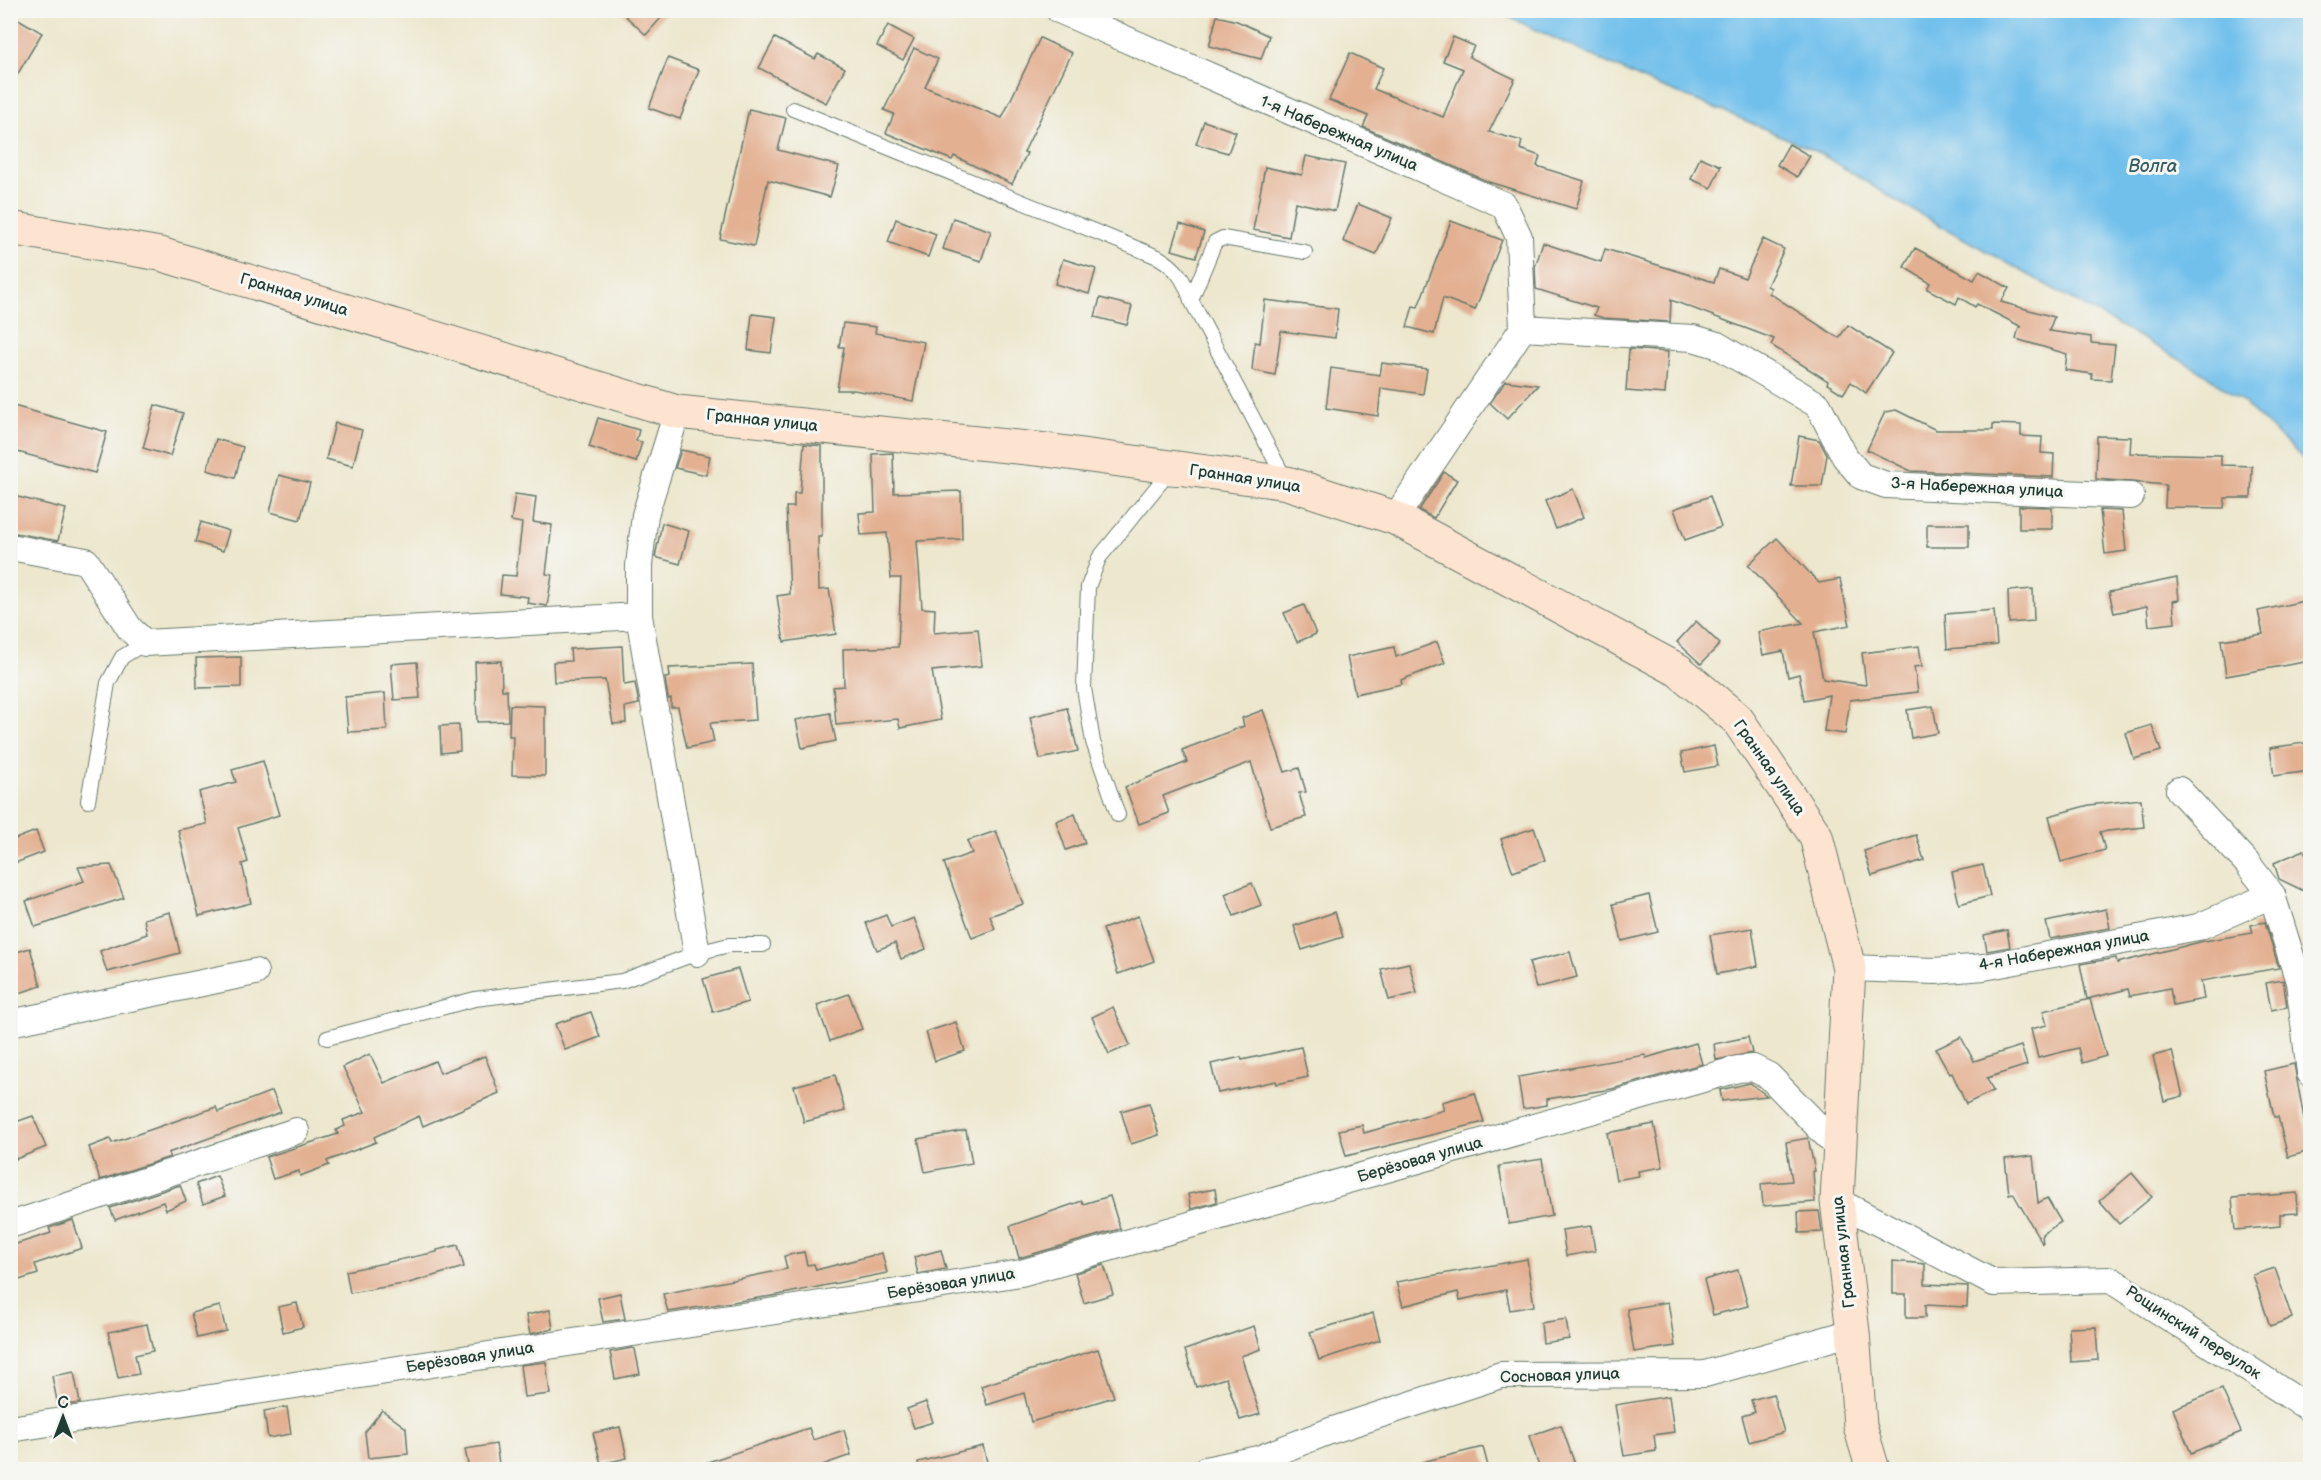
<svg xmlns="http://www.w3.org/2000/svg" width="2321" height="1480" font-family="'Balsamiq Sans',sans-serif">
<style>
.water{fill:#71c0ec;stroke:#487e90;stroke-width:1.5}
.building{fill:#e3b092}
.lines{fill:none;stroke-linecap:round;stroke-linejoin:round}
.lane-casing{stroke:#67786a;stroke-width:16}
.street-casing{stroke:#67786a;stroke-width:28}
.secondary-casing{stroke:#67786a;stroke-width:35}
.lane{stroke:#fff;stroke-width:14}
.street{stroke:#fff;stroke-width:26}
.secondary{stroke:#fde4d0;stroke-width:33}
.labels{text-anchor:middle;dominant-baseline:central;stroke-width:6;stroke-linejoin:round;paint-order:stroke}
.street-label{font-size:16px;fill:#1f3d34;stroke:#f6f6f2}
.water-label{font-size:18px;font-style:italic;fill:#345e62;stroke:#f6f6f2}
</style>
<rect width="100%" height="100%" fill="#f6f6f2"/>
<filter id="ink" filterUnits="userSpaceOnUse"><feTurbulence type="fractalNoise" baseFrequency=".0167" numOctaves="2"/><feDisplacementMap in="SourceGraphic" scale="12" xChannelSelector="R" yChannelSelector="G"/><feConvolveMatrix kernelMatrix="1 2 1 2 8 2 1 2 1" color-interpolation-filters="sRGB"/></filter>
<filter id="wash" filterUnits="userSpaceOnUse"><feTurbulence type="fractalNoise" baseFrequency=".008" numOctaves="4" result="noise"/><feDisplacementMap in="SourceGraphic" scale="24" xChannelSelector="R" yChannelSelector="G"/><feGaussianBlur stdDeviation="1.35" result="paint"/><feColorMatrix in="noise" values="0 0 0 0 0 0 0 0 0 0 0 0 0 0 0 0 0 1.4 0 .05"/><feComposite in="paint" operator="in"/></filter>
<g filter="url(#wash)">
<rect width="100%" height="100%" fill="#ece7cd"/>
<polygon class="water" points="1496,11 2310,11 2310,465 2242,401 2202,372 1902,204 1818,152 1723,111 1648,82"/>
<g id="blocks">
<g class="building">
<polygon points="619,10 668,10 646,35"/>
<polygon points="10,14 42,33 10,87"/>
<polygon points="1217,16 1237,21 1269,36 1261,59 1209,46"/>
<polygon points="888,25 914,39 903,60 877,46"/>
<polygon points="1453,37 1474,46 1469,57 1515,79 1489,132 1522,141 1520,149 1540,156 1537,166 1584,181 1576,209 1489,182 1363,127 1368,116 1329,100 1350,53 1383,68 1374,89 1443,117 1463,69 1443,61"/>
<polygon points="775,38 815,59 818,54 845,68 826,103 759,68"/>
<polygon points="1040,38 1072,53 1024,152 1027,153 1012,184 954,156 952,160 886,133 894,114 884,110 914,48 938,59 925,87 1002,118"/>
<polygon points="668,58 699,70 680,119 649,108"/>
<polygon points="749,109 786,118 778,150 839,166 830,197 768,180 754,246 720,239"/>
<polygon points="1204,121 1236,132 1228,153 1196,144"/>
<polygon points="1789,144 1810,156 1797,177 1777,165"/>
<polygon points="1306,156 1345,164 1335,211 1295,202 1289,237 1253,230 1265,167 1302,175"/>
<polygon points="1700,157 1721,166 1711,188 1691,179"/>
<polygon points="1358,204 1392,218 1376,255 1343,241"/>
<polygon points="953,218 991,231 981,261 943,249"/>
<polygon points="896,219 936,234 928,257 888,242"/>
<polygon points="1451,221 1502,240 1475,310 1443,298 1434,334 1407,327 1413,306 1418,307"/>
<polygon points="1180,224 1204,232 1196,257 1172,250"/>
<polygon points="1763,239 1784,249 1767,286 1771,288 1769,293 1839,338 1848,325 1892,353 1866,393 1851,382 1843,394 1827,384 1828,381 1771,345 1774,339 1671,300 1670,322 1603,318 1594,315 1597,308 1536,289 1535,267 1543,243 1601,262 1605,249 1714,282 1719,269 1745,278"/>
<polygon points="1915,248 1974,280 1979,271 2009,288 2001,302 2054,317 2049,331 2091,337 2091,343 2115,345 2111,380 2092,379 2092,374 2065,370 2067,354 2016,339 2019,327 2022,327 1977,304 1975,307 1959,297 1956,304 1927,289 1930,283 1904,267"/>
<polygon points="1063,259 1096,269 1089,294 1055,284"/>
<polygon points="1100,298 1132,306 1127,325 1095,317"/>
<polygon points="1265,300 1338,309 1335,338 1281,331 1275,375 1252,370 1255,342 1260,343"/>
<polygon points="752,314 776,317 771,353 748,350"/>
<polygon points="843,323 876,327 875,333 924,342 913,401 854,390 837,390 844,347 839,347"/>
<polygon points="1629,349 1668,352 1665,394 1626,391"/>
<polygon points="1382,363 1427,369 1423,394 1381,388 1378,416 1326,408 1331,368 1380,375"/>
<polygon points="1506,381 1538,385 1507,419 1490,403"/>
<polygon points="10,405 107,432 95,473 10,450"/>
<polygon points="155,405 183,413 170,456 143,448"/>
<polygon points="1896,410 1936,430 1993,430 1993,424 2021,425 2021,436 2042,437 2041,453 2054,454 2053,477 1911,471 1867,450 1885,412"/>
<polygon points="598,418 639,430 636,441 642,442 636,462 589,447"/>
<polygon points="335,423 362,430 353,466 326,459"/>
<polygon points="1799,436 1819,440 1827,455 1822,486 1791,486"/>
<polygon points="2097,436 2131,437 2130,453 2221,455 2221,465 2252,466 2251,498 2225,498 2224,508 2165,507 2166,485 2096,479"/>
<polygon points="216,439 243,447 235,478 207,470"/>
<polygon points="804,444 822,446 822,537 818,537 819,590 829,589 836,634 784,642 777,596 790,594 786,507 794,507 794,493 800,493"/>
<polygon points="681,450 710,456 706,475 675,468"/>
<polygon points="893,453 894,493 961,491 962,539 917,541 922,608 935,609 934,633 978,629 982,666 932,671 941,720 900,728 898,719 836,725 833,687 844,686 843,649 898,647 901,578 891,578 887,533 861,535 859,513 875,512 873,454"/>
<polygon points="1444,472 1457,480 1434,518 1419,510"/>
<polygon points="279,475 310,483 300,520 270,512"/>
<polygon points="1573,489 1584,517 1556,529 1545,501"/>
<polygon points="515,494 536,497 533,522 552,525 546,574 552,575 547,606 527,603 528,597 500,594 502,575 516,576 522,523 511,521"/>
<polygon points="10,495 66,509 58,541 10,532"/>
<polygon points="1710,496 1721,527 1685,540 1674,509"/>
<polygon points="2019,506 2052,507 2052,529 2019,529"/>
<polygon points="2100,510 2122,511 2126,551 2105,554"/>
<polygon points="201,522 229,531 223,551 195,542"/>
<polygon points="662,523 689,531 680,564 655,557"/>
<rect x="1927" y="524" width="42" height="23"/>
<polygon points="1777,538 1819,583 1840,579 1850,625 1814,632 1823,679 1866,685 1862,653 1919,646 1922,666 1914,667 1918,692 1850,700 1845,734 1824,731 1829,695 1804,700 1799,674 1788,677 1783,651 1763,655 1758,632 1803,623 1748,565"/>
<polygon points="2177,578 2179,600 2173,601 2175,623 2149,626 2147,606 2114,613 2109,592"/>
<polygon points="2033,589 2034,621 2009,623 2008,591"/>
<polygon points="2304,601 2310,630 2310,661 2226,676 2221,640 2263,634 2258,611"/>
<polygon points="1304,605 1316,634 1297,642 1284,613"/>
<polygon points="1994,610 1997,645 1947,649 1945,614"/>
<polygon points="1696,621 1720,644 1701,664 1677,642"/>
<polygon points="1437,642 1445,663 1401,680 1402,684 1355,694 1347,657 1394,647 1396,657"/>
<polygon points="622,646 624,685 635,683 639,704 625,707 626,723 613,724 605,680 554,682 553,662 571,661 570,649"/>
<polygon points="241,657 241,687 197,688 196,658"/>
<polygon points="501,661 502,690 507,690 508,721 477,722 475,662"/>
<polygon points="417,662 420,698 394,700 391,664"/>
<polygon points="752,664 756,720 710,723 714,742 687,748 678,707 671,707 671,698 668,699 665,678 670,677 669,668"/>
<polygon points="385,693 387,730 348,732 345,697"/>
<polygon points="510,705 545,706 545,776 512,775 513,736 509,736"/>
<polygon points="1933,706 1938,733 1911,738 1907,710"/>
<polygon points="1067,708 1078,751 1040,759 1030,717"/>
<polygon points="1263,710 1285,772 1299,768 1306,792 1299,793 1306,817 1270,827 1251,762 1163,796 1169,813 1139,824 1125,787 1187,762 1182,750 1244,726 1242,718"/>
<polygon points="830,713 836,741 802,748 796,720"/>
<polygon points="459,725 460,751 441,753 440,726"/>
<polygon points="2152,725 2161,751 2134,759 2126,733"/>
<polygon points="2310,742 2310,771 2274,776 2270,748"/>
<polygon points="1714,746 1718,766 1685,772 1681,753"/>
<polygon points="263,761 279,815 238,828 248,862 242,864 251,903 199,916 178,830 207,824 199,792 236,782 232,770"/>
<polygon points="2141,799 2144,827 2100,832 2105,850 2061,862 2049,816 2089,805"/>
<polygon points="1075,814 1085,843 1066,850 1056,821"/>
<polygon points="1534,828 1545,860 1513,872 1501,839"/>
<polygon points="36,831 44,852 10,865 10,841"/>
<polygon points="996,831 1023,904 990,916 995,929 972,938 944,863 972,853 967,841"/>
<polygon points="1916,835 1924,860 1872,876 1864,851"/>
<polygon points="2304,850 2310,863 2310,894 2279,879 2274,863"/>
<polygon points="111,865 124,898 35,927 26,901 84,881 78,867"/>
<polygon points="1983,865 1990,896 1959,904 1952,872"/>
<polygon points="1252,883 1261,905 1234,916 1225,894"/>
<polygon points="1649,895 1658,932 1622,941 1613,904"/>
<polygon points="2106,909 2110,928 2050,939 2046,922"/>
<polygon points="170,912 180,953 107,972 100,951 147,934 144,919"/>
<polygon points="1335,912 1343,937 1302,950 1294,926"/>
<polygon points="886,915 891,927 914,918 926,949 901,959 895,943 877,950 866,923"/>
<polygon points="1138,916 1154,961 1118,974 1103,929"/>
<polygon points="2265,922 2279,968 2201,981 2204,999 2173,1005 2170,988 2130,996 2128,989 2087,999 2080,964 2116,958 2117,963 2204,941 2253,933 2251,925"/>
<polygon points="1752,928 1758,966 1717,974 1710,935"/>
<polygon points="2007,930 2010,947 1987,951 1984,935"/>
<polygon points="30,948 41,986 10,996 10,954"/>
<polygon points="1570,952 1577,977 1536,988 1529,962"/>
<polygon points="1409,963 1417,993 1389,1000 1381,969"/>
<polygon points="738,969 748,1002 713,1012 703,979"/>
<polygon points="2283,980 2287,1007 2271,1010 2266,983"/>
<polygon points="849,994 862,1029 830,1041 817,1005"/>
<polygon points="2090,999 2106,1056 2082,1063 2078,1048 2038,1058 2031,1029 2047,1025 2043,1011"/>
<polygon points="1113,1007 1130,1045 1109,1054 1092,1017"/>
<polygon points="591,1012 600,1037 565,1050 555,1024"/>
<polygon points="956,1022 965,1051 935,1061 926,1032"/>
<polygon points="1748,1037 1752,1053 1716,1060 1714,1044"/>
<polygon points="1961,1037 1974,1061 2021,1046 2027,1065 1987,1078 1993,1091 1966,1104 1952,1073 1950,1074 1936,1049"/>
<polygon points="1696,1043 1702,1064 1612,1089 1547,1099 1547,1105 1523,1109 1518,1077 1645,1055 1646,1058"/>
<polygon points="1301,1047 1308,1077 1277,1084 1276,1081 1218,1093 1211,1064 1241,1057 1242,1060"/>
<polygon points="2172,1051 2183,1096 2164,1101 2153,1056"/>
<polygon points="370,1054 384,1083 435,1061 440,1073 485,1056 499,1093 423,1126 419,1116 374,1137 376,1142 327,1161 329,1165 300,1176 299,1171 273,1179 266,1157 338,1134 336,1130 345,1126 343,1120 365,1112 343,1067"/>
<polygon points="2294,1064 2310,1151 2288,1157 2278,1117 2274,1117 2264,1071"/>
<polygon points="835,1075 845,1111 804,1122 794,1086"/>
<polygon points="1750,1083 1767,1096 1722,1101 1720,1090"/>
<polygon points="272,1091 281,1112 168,1153 170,1157 100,1180 89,1147 110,1139 112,1143 216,1107 218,1112"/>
<polygon points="1475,1093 1484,1122 1346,1156 1339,1130 1362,1125 1364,1133 1444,1110 1442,1102"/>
<polygon points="1149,1103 1159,1135 1131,1144 1121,1111"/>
<polygon points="33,1116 46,1147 16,1159 10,1144 10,1124"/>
<polygon points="1654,1124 1663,1167 1638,1171 1639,1176 1616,1180 1607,1133"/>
<polygon points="966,1130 972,1163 925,1172 918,1139"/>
<polygon points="1808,1138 1815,1171 1813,1171 1815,1202 1763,1206 1761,1184 1792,1181 1786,1142"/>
<polygon points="2033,1156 2038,1203 2047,1198 2061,1222 2042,1234 2043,1245 2013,1193 2009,1194 2005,1159"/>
<polygon points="1542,1159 1552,1216 1509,1224 1499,1166"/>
<polygon points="2132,1173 2152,1197 2119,1224 2099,1201"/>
<polygon points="217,1176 225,1196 203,1204 196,1184"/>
<polygon points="180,1185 186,1201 166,1210 163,1202 115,1220 110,1208"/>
<polygon points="1215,1189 1217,1202 1191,1209 1188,1194"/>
<polygon points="2297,1193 2298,1213 2280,1214 2280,1226 2235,1230 2232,1198"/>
<polygon points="1110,1196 1120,1229 1019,1258 1010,1226 1082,1201 1083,1204"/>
<polygon points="1819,1211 1822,1232 1799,1233 1798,1212"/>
<polygon points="73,1220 82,1248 35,1264 38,1274 19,1280 10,1246 51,1233 49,1228"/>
<polygon points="1591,1226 1595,1251 1566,1256 1562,1230"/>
<polygon points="458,1245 464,1267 409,1283 350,1293 346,1271 437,1252 437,1250"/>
<polygon points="941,1250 946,1269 918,1274 914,1257"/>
<polygon points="804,1252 807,1265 814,1264 816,1270 882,1253 887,1273 778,1295 668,1312 663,1294 787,1269 784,1256"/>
<polygon points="1527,1259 1534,1306 1510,1310 1506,1290 1460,1300 1458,1292 1403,1306 1396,1282"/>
<polygon points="1893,1261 1925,1264 1925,1284 1968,1286 1967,1307 1925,1305 1925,1318 1906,1318 1906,1294 1893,1294"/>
<polygon points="1104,1265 1113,1294 1084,1303 1075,1273"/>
<polygon points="2275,1268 2292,1318 2270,1326 2253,1275"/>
<polygon points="1738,1270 1748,1306 1713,1315 1704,1280"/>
<polygon points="620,1293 625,1319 603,1322 598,1298"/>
<polygon points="1668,1302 1675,1346 1634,1352 1627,1309"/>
<polygon points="297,1303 303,1327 283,1332 278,1307"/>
<polygon points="220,1306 226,1331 197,1338 191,1313"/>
<polygon points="550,1310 553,1329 530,1334 526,1315"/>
<polygon points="1373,1313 1380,1340 1319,1360 1310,1332"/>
<polygon points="1566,1319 1569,1339 1543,1343 1541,1323"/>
<polygon points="147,1324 153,1351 135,1355 139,1374 118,1378 108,1332"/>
<polygon points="1254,1326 1261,1349 1241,1356 1260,1414 1240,1420 1226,1378 1196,1387 1185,1350"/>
<polygon points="2096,1327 2098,1360 2071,1362 2069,1328"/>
<polygon points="632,1348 635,1349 640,1374 615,1379 610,1352"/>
<polygon points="1098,1349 1114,1397 1031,1422 1024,1393 987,1405 981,1386"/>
<polygon points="546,1362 550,1394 524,1397 520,1365"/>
<polygon points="74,1372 80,1403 58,1406 52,1376"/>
<polygon points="2222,1389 2241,1432 2191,1453 2173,1409"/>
<polygon points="1773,1394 1784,1432 1749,1442 1742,1416 1755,1412 1751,1400"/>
<polygon points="1669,1396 1674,1432 1654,1435 1656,1451 1624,1456 1615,1405"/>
<polygon points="926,1402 933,1422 914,1428 907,1409"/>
<polygon points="287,1407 291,1434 268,1438 264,1411"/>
<polygon points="382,1410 406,1428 408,1454 368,1458 365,1432"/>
<polygon points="1561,1425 1577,1470 1540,1470 1529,1436"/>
<polygon points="620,1427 627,1458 601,1464 593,1433"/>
<polygon points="809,1428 813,1440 844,1430 851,1455 808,1470 697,1470 696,1466"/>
<polygon points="496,1444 500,1470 469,1470 465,1449"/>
<polygon points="983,1446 989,1470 919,1470 918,1462"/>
<polygon points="1483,1447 1489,1470 1423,1470 1422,1462"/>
</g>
</g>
</g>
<g filter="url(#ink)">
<use href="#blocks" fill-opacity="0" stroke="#67786a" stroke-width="1.5"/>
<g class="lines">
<g class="lane-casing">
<g id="lane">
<path d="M793,109L1158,257C1177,268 1184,279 1191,300L1286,481"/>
<polyline points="1191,300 1215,242 1223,238 1305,252"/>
<polyline points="88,801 108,683 122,657 145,643"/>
<polyline points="1118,815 1093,742 1084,688 1088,587 1099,558 1165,477 1177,478"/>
<polyline points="327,1038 475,999 622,981 697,953 729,945 763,945"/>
</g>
</g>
<g class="street-casing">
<g id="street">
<polyline points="1059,10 1504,205 1519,237 1523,328"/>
<polyline points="1523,328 1693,338 1717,345 1818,405 1845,457 1861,476 1886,485 2131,496"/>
<polyline points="677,412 645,515 639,565 639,616 697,953"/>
<polyline points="1395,518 1523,328"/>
<polyline points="10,547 86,561 130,629 145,643 639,616"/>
<polyline points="2179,790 2247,863 2272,895 2299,982 2310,1073"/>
<polyline points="1849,968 1935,971 1984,967 2198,927 2272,895"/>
<polyline points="10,1023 255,972"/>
<polyline points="1837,1201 1994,1283 2111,1280 2310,1409"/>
<polyline points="10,1225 296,1131"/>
<polyline points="10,1429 1021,1273 1738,1069 1753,1068 1769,1076 1840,1149"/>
<polyline points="1205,1470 1258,1459 1330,1431 1501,1375 1705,1374 1853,1332"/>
</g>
</g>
<g class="secondary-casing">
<polyline id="secondary" points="10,228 160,254 677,412 1046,450 1287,483 1395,518 1678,670 1737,719 1816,836 1849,968 1837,1201 1853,1332 1860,1426 1873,1470"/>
</g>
<use href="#lane" class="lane"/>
<use href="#street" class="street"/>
<use href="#secondary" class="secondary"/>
</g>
</g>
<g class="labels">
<g class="street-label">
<text transform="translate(1339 134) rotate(23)">1-я Набережная улица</text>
<text transform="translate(294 295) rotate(17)">Гранная улица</text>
<text transform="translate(762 421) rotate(6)">Гранная улица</text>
<text transform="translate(1245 479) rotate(9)">Гранная улица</text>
<text transform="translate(1977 488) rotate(3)">3-я Набережная улица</text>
<text transform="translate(1769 768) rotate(55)">Гранная улица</text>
<text transform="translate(2064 951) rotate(-10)">4-я Набережная улица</text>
<text transform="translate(1420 1160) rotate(-16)">Берёзовая улица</text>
<text transform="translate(1844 1252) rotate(-96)">Гранная улица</text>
<text transform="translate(951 1284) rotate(-9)">Берёзовая улица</text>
<text transform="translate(2193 1333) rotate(33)">Рощинский переулок</text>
<text transform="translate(470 1358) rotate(-9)">Берёзовая улица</text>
<text transform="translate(1560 1376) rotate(-2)">Сосновая улица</text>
</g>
<g class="water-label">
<text x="2153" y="166">Волга</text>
</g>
</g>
<rect width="2321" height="1480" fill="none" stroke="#f6f6f2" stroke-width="36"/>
<g transform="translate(63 1417)" stroke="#f6f6f2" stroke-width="4.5" paint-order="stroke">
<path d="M0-4.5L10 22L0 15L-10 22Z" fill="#1f3d34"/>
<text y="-9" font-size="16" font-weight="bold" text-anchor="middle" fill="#1f3d34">С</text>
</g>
</svg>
